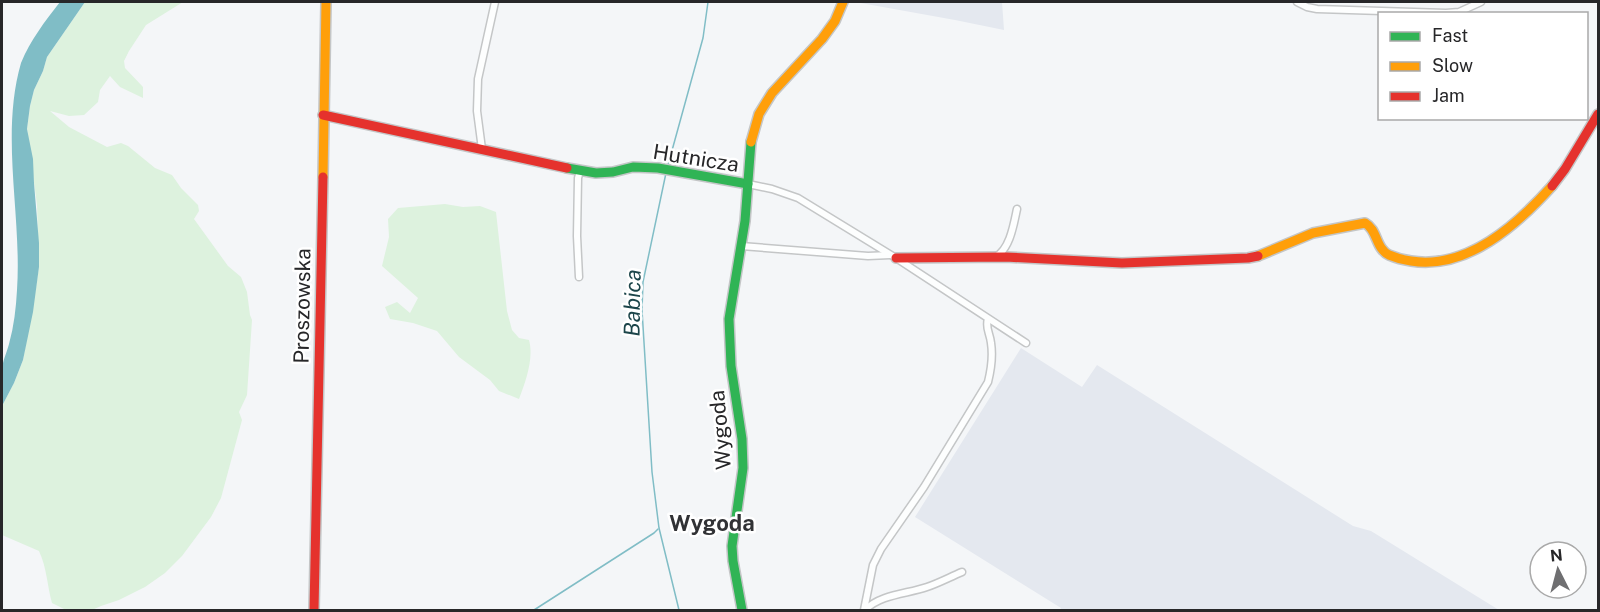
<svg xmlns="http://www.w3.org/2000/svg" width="1600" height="612" font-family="'Public Sans',sans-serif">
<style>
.built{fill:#e4e8ef}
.green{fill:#ddf2de}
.water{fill:#80bdc6}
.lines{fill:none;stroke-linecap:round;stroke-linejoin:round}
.stream{stroke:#80bdc6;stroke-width:1.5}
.street-casing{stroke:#c4c6c7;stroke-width:9}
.fast-casing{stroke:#c4c6c7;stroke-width:12}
.slow-casing{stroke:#c4c6c7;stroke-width:12}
.jam-casing{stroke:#c4c6c7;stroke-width:12}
.street{stroke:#fdfefe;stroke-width:6}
.fast{stroke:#30b455;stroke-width:9}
.slow{stroke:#ff9f0a;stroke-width:9}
.jam{stroke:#e5322d;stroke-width:9}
.labels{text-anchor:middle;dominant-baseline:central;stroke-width:5;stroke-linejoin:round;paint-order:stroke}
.street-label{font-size:21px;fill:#272729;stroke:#fff}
.water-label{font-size:22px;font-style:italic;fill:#1c454a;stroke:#fff}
.neighbourhood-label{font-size:22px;font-weight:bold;fill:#313235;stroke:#fff}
</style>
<rect width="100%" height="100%" fill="#f4f6f8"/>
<g class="built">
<polygon points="855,2 1002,2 1004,30 955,20"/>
<polygon points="1021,348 1082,387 1097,365 1353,526 1371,531 1499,610 1060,610 1061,608 915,517"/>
</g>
<g class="green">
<path d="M85,2H183L146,25L129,51L124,61L125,68L143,87V98L120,87L110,76L100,90L98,102L84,115L69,116L50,111L69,127L107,147L121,143L128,146L155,168L172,175L181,188L198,205L199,211L194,219L228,266L241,277L247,292L250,315L252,320L247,395L239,412L242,420L221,498L211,517L182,556L165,573L145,587L119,600L101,606L92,610H66L52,603C47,585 47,568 39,551L2,535V406L14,383L23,360L36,287L39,267L37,205L27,129L30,106L34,90L43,71L47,57Z"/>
<path d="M445,204L463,207L480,206L496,212L507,311L512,330L519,338L529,340C534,358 526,381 519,399L499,391L490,380L459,357L437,331L413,323L390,319L385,307L397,302L410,313L418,298L382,266L389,237L388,219L398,208Z"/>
</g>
<path class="water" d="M60,2H85L47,57L43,71L34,90L30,106L27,129L33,159L34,183L39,243V267L33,312L23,360L14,383L2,406C1,394 0,382 2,370C2,362 7,352 9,344C14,326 16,308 17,290C22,215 0,136 21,63C30,41 45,21 60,2Z"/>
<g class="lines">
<g class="stream">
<polyline points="668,165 703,38 708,2"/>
<polyline points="666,173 643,282 642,310 652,472 659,528 679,610"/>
<polyline points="534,610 654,533 658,529"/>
</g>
<g class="street-casing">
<g id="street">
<polyline points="1297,2 1307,7 1317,9 1446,13 1459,12 1481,2"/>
<polyline points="482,149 477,111 478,79 495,2"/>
<polyline points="748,184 772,189 798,198 896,258 1026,343"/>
<polyline points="741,246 868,256 890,255"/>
<path d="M995,257C1010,250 1014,223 1017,209"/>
<polyline points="579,277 577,236 578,178 580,171"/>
<path d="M864,610L873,565L881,549L924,487L988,382C991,370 993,356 991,343C990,333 985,328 988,319"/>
<path d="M865,610C881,594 907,594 927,587C939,583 950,577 962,572"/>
</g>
</g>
<g class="fast-casing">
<g id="fast">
<polyline points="567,168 596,173 613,172 633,167 658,168 748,184"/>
<polyline points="742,610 733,561 732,546 743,468 742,439 731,366 729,319 745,221 751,142"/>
</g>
</g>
<g class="slow-casing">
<g id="slow">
<polyline points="751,142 759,114 772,93 822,39 835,21 843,2"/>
<polyline points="323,177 326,2"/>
<path d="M1258,256L1313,233L1365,223C1378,230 1375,248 1389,255C1396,258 1404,260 1411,261C1467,270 1517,225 1552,186"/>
</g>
</g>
<g class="jam-casing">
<g id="jam">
<polyline points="323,115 567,168"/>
<polyline points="1552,186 1565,169 1598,114"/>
<polyline points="896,258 1006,257 1122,263 1248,258 1258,256"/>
<polyline points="314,610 323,177"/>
</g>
</g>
<use href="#street" class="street"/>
<use href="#fast" class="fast"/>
<use href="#slow" class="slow"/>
<use href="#jam" class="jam"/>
</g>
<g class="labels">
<g class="street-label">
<text transform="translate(696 158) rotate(9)">Hutnicza</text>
<text transform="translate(302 306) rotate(-89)">Proszowska</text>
<text transform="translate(720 430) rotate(-95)">Wygoda</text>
</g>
<g class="water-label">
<text transform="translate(632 303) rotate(-89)">Babica</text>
</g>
<g class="neighbourhood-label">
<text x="712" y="523">Wygoda</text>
</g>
</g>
<rect width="1600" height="612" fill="none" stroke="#272729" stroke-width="6"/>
<rect x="1378" y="12" width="210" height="108" fill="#ffffff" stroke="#a9a9a9" stroke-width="1.5"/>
<rect x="1390" y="32" width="30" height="9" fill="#30b455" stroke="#a9a9a9" stroke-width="1.5"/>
<text x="1432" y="42" font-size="18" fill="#272729">Fast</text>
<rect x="1390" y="62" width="30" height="9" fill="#ff9f0a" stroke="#a9a9a9" stroke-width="1.5"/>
<text x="1432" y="72" font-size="18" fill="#272729">Slow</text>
<rect x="1390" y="92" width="30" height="9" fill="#e5322d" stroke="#a9a9a9" stroke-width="1.5"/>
<text x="1432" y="102" font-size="18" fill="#272729">Jam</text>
<g transform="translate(1558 570) rotate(354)"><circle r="28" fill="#ffffff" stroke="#a9a9a9" stroke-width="1.5"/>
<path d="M0-4.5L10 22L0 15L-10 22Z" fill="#6f6f71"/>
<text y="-9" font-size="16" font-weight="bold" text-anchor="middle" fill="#272729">N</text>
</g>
</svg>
